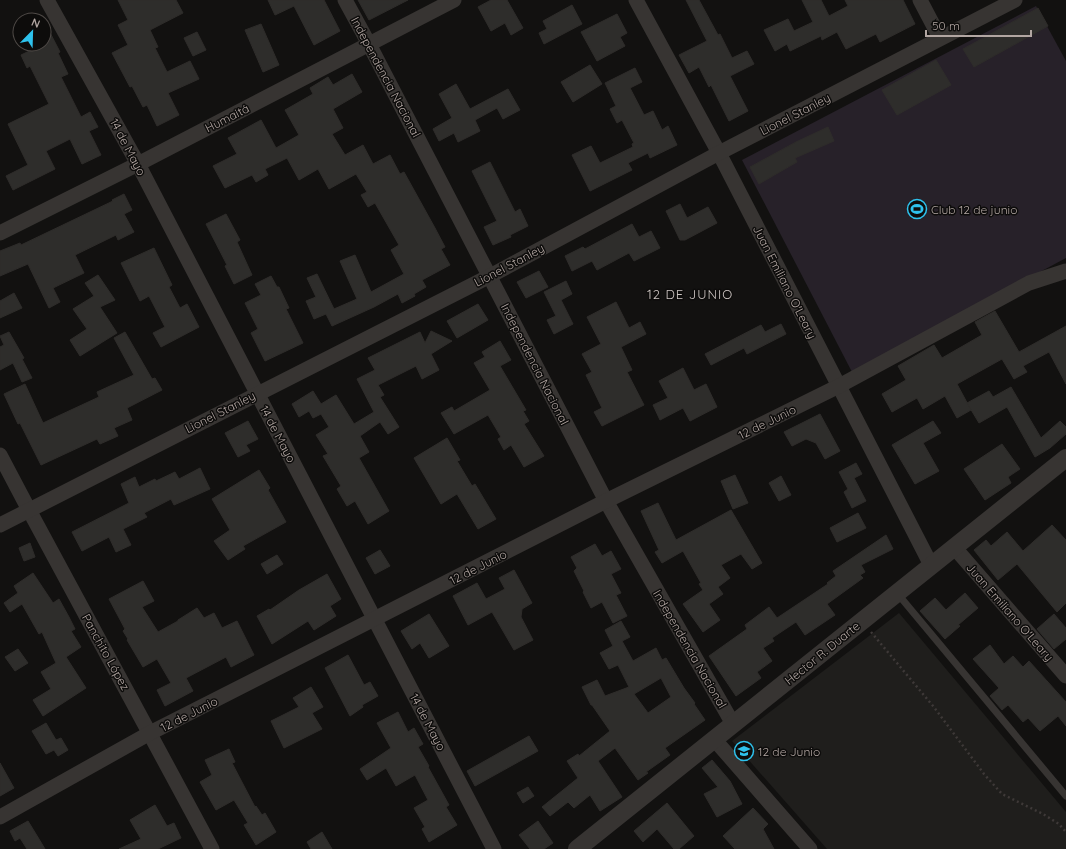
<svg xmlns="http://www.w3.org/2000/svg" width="1066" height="849" font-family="Quicksand,sans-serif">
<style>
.built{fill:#1f1e1c}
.green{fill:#272129}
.building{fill:#2e2d2b;stroke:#2e2c2a;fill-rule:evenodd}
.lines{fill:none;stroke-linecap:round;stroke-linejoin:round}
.path{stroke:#3e3938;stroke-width:2.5;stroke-dasharray:2 3;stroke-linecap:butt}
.service{stroke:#373432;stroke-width:7}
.minor{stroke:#373432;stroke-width:15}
.tertiary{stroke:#373432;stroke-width:18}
.labels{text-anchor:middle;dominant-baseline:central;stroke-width:3;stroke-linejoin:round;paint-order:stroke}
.street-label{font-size:12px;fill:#b2a6a2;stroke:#0d0c0b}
.poi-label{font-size:12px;fill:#b2a6a2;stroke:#0d0c0b;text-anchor:start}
.neighbourhood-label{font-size:13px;letter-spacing:1px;fill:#cec6c3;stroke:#0d0c0b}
</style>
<rect width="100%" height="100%" fill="#121110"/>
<polygon class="built" points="899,613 1066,812 1066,849 827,849 732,741"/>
<polygon class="green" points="1036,6 1066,61 1066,258 852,372 742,160"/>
<g class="building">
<polygon points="118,0 176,0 183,13 150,30 158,47 155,48 167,72 190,61 199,79 168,93 179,115 157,126 147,105 143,107 132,86 130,87 112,53 128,45 118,25 128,20"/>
<polygon points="268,0 324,0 340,31 314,45 294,6 275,15"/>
<polygon points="358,0 408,0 369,20"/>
<polygon points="491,0 507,0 523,28 511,35 505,23 491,31 478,7"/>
<polygon points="686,0 699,0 718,35 720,34 732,58 747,51 754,64 730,76 748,111 729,121 711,85 709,87 699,67 689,73 679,55 707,41"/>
<polygon points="802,0 821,0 829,16 848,6 845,0 903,0 915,24 880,42 876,34 846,49 837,32 822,40 821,36 790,51 787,44 775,51 764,30 788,19 794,31 813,22"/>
<polygon points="572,5 582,24 544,44 539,33 547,29 543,21"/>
<polygon points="1038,8 1048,26 974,67 963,49"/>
<polygon points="617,14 627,33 620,37 625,46 597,61 581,32"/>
<polygon points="44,21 60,52 58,53 68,74 61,77 81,117 90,112 98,127 89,131 101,155 82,164 70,139 46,151 55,169 13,190 6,176 28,165 8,124 49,104 30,66 27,68 21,55 44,44"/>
<polygon points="261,24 279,65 263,72 245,30"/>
<polygon points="197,32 206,50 193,56 184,38"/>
<polygon points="936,60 951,85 897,115 882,90"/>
<polygon points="590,65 602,84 573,102 561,82"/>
<polygon points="635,68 642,82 630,88 644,115 653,111 662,130 668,126 677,145 650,158 648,153 628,163 632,170 590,191 572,155 591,146 600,163 633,147 632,144 634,143 622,120 617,123 610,109 616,106 605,83"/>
<polygon points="352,74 362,92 333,109 343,128 332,134 345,155 363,145 373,164 390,155 400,174 404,172 435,228 445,247 441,249 450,265 422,280 426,287 414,294 415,296 402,303 398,294 374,307 332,326 326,314 314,319 306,301 316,297 307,278 317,274 334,309 357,299 340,261 355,255 371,292 404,274 391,250 399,245 375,203 368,207 361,195 367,192 356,174 329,189 318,169 299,180 287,158 265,169 268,175 256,182 252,175 225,188 213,166 237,154 228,138 261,120 276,148 299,135 285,110 313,94 310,88 328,77 333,85"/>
<polygon points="456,84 470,109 508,89 520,110 503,119 497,108 475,120 480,131 458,142 454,133 439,141 433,129 452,118 439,94"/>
<polygon points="828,127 834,141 795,158 797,162 759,184 750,167 796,142"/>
<polygon points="490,162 515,212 520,209 528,226 510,235 511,237 493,245 484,227 497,221 472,171"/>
<polygon points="124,194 132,210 124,214 134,232 118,240 116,235 75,255 84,273 53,288 60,302 49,308 28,264 0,276 0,251 20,243 21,245 113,201 112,200"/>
<polygon points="680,204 687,218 708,207 717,223 685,240 680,240 666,211"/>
<polygon points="226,214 240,240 237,242 252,275 234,284 225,266 227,265 206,224"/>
<polygon points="632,224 639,237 651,231 660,248 634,261 629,253 597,270 592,261 572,271 565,256 583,247 585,249"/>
<polygon points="154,248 172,285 169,287 180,308 187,304 199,327 161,347 153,333 165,327 149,296 140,301 121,263"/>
<polygon points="539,271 548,287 526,298 517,282"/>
<polygon points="98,275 115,300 100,307 117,333 80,356 70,340 87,329 73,309 94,296 85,283"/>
<polygon points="271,276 277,287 279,287 289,308 286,309 303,343 265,361 251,333 258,329 245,303 261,295 255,284"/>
<polygon points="566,281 572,294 561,300 573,324 554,334 547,320 556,316 544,292"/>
<polygon points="14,293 22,308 0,318 0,301"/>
<polygon points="616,302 629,328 640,322 646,334 621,347 632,370 627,372 644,405 602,426 594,412 602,408 586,375 592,372 582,354 601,344 587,317"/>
<polygon points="478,304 488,320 457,338 447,321"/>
<polygon points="995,311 1019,352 1066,326 1066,384 1049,352 1023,366 1027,372 1014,379 1002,359 957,384 971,410 957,418 945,396 923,409 917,398 892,412 882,394 906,380 898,366 934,345 942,358 982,335 975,322"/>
<polygon points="781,324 786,334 747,354 744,348 711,365 705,354 761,325 765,332"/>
<polygon points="431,331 452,341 431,354 439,370 422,379 416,366 378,385 384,395 380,397 399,427 388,434 380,422 360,436 369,452 359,458 389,511 368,524 355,501 347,506 337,489 341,486 323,456 328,454 316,435 329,427 321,414 313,418 309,411 299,417 292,404 313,391 321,404 336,395 354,424 374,412 357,379 375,370 368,358 420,332 425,343"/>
<polygon points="9,332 24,358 22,359 32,378 22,382 13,363 0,370 0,347 4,345 0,336"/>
<polygon points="125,332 152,379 155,378 162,390 127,408 132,420 114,428 118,436 100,444 97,439 41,465 20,423 18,424 4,394 25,384 43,423 99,397 97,392 134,375 114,338"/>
<polygon points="500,341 511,360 500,366 526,410 523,411 529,421 524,424 544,456 524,467 511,445 504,450 498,439 501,437 488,415 454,434 441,413 452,407 454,411 490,390 474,363 485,357 482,352"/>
<polygon points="683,368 694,390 706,384 717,407 690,421 683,408 660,420 653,405 668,398 659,381"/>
<polygon points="1011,387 1041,438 1060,421 1066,427 1066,434 1050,448 1035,457 1007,407 979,423 967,403 989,391 993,397"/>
<polygon points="820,414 840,451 825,459 816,443 806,439 792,446 784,432"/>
<polygon points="248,421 258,439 246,445 250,451 238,457 225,433"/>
<polygon points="933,421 941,433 923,443 939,471 915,484 892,445"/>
<polygon points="447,438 460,460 457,461 472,486 475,484 496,519 478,529 457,494 441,504 414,458"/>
<polygon points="1002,444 1020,469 1008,477 1011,483 985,500 964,469"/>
<polygon points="856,463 862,474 854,478 866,501 852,508 844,492 848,489 839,472"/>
<polygon points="200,468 210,489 174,505 171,499 144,513 147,517 123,529 131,545 116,552 109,537 82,551 72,532 129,503 121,484 135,477 139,487 155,479 156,481 175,472 179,479"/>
<polygon points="259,470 270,488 268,490 286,522 243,546 245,549 228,560 214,541 230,530 212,499"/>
<polygon points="735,475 748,503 733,509 721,481"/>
<polygon points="781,476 791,495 779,501 769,483"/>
<polygon points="658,503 676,540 731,510 762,563 752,569 741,554 721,565 730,578 718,587 723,594 709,604 720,620 703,632 683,604 703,590 699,584 701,583 683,551 662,563 655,552 659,550 641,511"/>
<polygon points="858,513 866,528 837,542 830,528"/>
<polygon points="1052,525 1066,540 1066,603 1057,612 1017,564 998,580 974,550 986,540 991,546 1007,532 1023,551"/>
<polygon points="886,535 893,549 861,565 865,572 860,575 863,578 827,604 835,615 805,635 796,622 772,638 774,641 763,648 772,661 757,672 761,678 736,696 709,656 747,629 745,625 769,607 777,618 828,584 827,583 836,576 833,571"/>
<polygon points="30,543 35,557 24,561 19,548"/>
<polygon points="595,544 602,556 611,551 621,569 611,574 621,593 616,595 627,616 613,623 602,602 591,608 583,592 584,591 574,571 577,568 571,557"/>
<polygon points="380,550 390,566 375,574 366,558"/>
<polygon points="277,555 283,564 267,574 261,564"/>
<polygon points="514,570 532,603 522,609 521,617 533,640 514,650 492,612 468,625 453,596 477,583 486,599 505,589 499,578"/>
<polygon points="33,573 53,603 59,599 69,617 75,629 71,631 81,647 66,657 86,688 43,716 33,700 51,689 41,672 56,663 42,632 39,634 22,604 10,612 4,603 18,593 14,586"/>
<polygon points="327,574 341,599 330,606 336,616 314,630 308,621 272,644 257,616 269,609 270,610 299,590"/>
<polygon points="143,581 154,601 142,607 158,632 178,621 178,620 197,608 204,618 214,613 222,628 237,621 254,655 231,667 226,657 186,678 193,691 165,706 157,690 171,683 157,659 143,667 127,640 128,639 123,631 125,629 109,599"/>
<polygon points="965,593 978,608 958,625 960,626 945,639 920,611 935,598 946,610"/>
<polygon points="429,614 449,646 429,658 420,643 412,649 401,631"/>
<polygon points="1054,614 1066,628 1066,639 1054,649 1037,629"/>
<path d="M621,621L630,637L622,641L633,661L656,648L662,660L666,658L684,688L695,703L694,704L705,720L665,748L670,755L646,772L648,773L638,780L615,748L598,761L622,797L600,811L590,795L574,808L568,802L550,816L542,807L578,778L567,761L578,754L579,756L610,731L592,705H591L582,687L597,680L605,696L629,687L618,665L609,669L600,653L613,646L605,630ZM661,678L671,697L648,713L634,694Z"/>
<polygon points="990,645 1004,664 1013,656 1023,667 1029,661 1066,702 1066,726 1058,716 1040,731 1028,718 1023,722 1008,705 1002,710 990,696 999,688 973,659"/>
<polygon points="18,649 28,663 15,671 5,657"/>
<polygon points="348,655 364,685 370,682 378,696 362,705 363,707 350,716 325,668"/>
<polygon points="311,687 323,707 312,713 322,729 284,748 271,721 299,707 293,698"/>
<polygon points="398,712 408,732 414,728 423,744 418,747 429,766 428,767 449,805 446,807 457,825 429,842 422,829 425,827 414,808 428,800 415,775 396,786 386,768 367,780 360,769 391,748 377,723"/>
<polygon points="46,723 56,740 61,738 68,750 58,756 54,750 46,754 32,731"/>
<polygon points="529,736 538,751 475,786 467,771"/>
<polygon points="229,749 235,762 232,763 255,807 256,806 262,815 265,813 276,832 256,845 244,825 248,823 234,800 216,810 200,782 212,775 205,760"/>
<polygon points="712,760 730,781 742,804 717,817 704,794 718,787 702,768"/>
<polygon points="0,763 14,788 0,796"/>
<polygon points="528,787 534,796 523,803 517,793"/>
<polygon points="667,803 694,836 679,849 674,849 657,829 643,842 634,831"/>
<polygon points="155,805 167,826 174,823 181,838 158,849 119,849 141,839 130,820"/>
<polygon points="753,808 768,824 763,829 774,849 735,849 723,836"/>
<polygon points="28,821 39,839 45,849 27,849 20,838 15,841 10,831"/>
<polygon points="538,821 553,843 544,849 530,849 519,835"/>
<polygon points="322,832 332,849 311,849 307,842"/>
</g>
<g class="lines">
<polyline class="path" points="871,632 933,706 984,774 1002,794 1043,814 1059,824 1066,832"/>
<polyline class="service" points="897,593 1066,796"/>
<g class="minor">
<polyline points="47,0 138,164 494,849"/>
<polyline points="345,0 369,44 606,501 733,724"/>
<polyline points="636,0 719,153 931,565"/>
<polyline points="920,0 940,38"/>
<polyline points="0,233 138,164 454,0"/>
<polyline points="0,455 29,510 212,849"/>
<polyline points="0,525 490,276 719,153 1015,0"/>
<polyline points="954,547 1066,676"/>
<polyline points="714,739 810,849"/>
<polyline points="0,817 150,733 606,501 839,386 1029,283 1066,271"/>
</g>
<polyline class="tertiary" points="577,849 1066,458"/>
</g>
<defs>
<g id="stadium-ring" transform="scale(1)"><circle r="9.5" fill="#0d0c0b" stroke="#2ec2ed" stroke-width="1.5"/><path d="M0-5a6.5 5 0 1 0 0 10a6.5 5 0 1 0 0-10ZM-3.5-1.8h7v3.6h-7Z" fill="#2ec2ed"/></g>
<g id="school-ring" transform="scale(1)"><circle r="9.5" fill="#0d0c0b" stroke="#2ec2ed" stroke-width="1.5"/><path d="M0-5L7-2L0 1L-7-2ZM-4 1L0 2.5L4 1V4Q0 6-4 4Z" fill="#2ec2ed"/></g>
</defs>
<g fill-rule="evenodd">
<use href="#stadium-ring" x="917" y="209"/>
<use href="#school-ring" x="744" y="751"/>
</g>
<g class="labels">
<g class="street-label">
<text transform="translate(386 77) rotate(62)">Independencia Nacional</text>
<text transform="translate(795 114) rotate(-27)">Lionel Stanley</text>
<text transform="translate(227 118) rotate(-27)">Humaitá</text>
<text transform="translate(128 147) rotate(62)">14 de Mayo</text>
<text transform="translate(509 265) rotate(-28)">Lionel Stanley</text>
<text transform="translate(785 282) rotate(63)">Juan Emiliano O'Leary</text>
<text transform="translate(535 364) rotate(63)">Independencia Nacional</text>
<text transform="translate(220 412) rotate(-27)">Lionel Stanley</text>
<text transform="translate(767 422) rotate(-26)">12 de Junio</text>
<text transform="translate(278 434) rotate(62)">14 de Mayo</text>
<text transform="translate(478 567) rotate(-27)">12 de Junio</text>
<text transform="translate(1010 612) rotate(49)">Juan Emiliano O'Leary</text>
<text transform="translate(690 649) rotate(60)">Independencia Nacional</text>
<text transform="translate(106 652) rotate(61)">Panchito López</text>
<text transform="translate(822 653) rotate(-39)">Hector R. Duarte</text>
<text transform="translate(189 714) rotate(-27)">12 de Junio</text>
<text transform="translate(428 722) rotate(62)">14 de Mayo</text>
</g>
<g class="poi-label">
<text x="931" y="209">Club 12 de junio</text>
<text x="758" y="751">12 de Junio</text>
</g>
<g class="neighbourhood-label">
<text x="690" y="294">12 DE JUNIO</text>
</g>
</g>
<g transform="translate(32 32) rotate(23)"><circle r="19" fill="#0d0c0b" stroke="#4f4a47"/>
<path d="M0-3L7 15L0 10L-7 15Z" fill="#2ec2ed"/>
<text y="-6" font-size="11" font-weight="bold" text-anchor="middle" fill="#b2a6a2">N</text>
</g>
<path d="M926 30v6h105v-6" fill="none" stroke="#b2a6a2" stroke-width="2"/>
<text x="932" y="30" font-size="12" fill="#b2a6a2" stroke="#0d0c0b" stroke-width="3" paint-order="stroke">50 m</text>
</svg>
